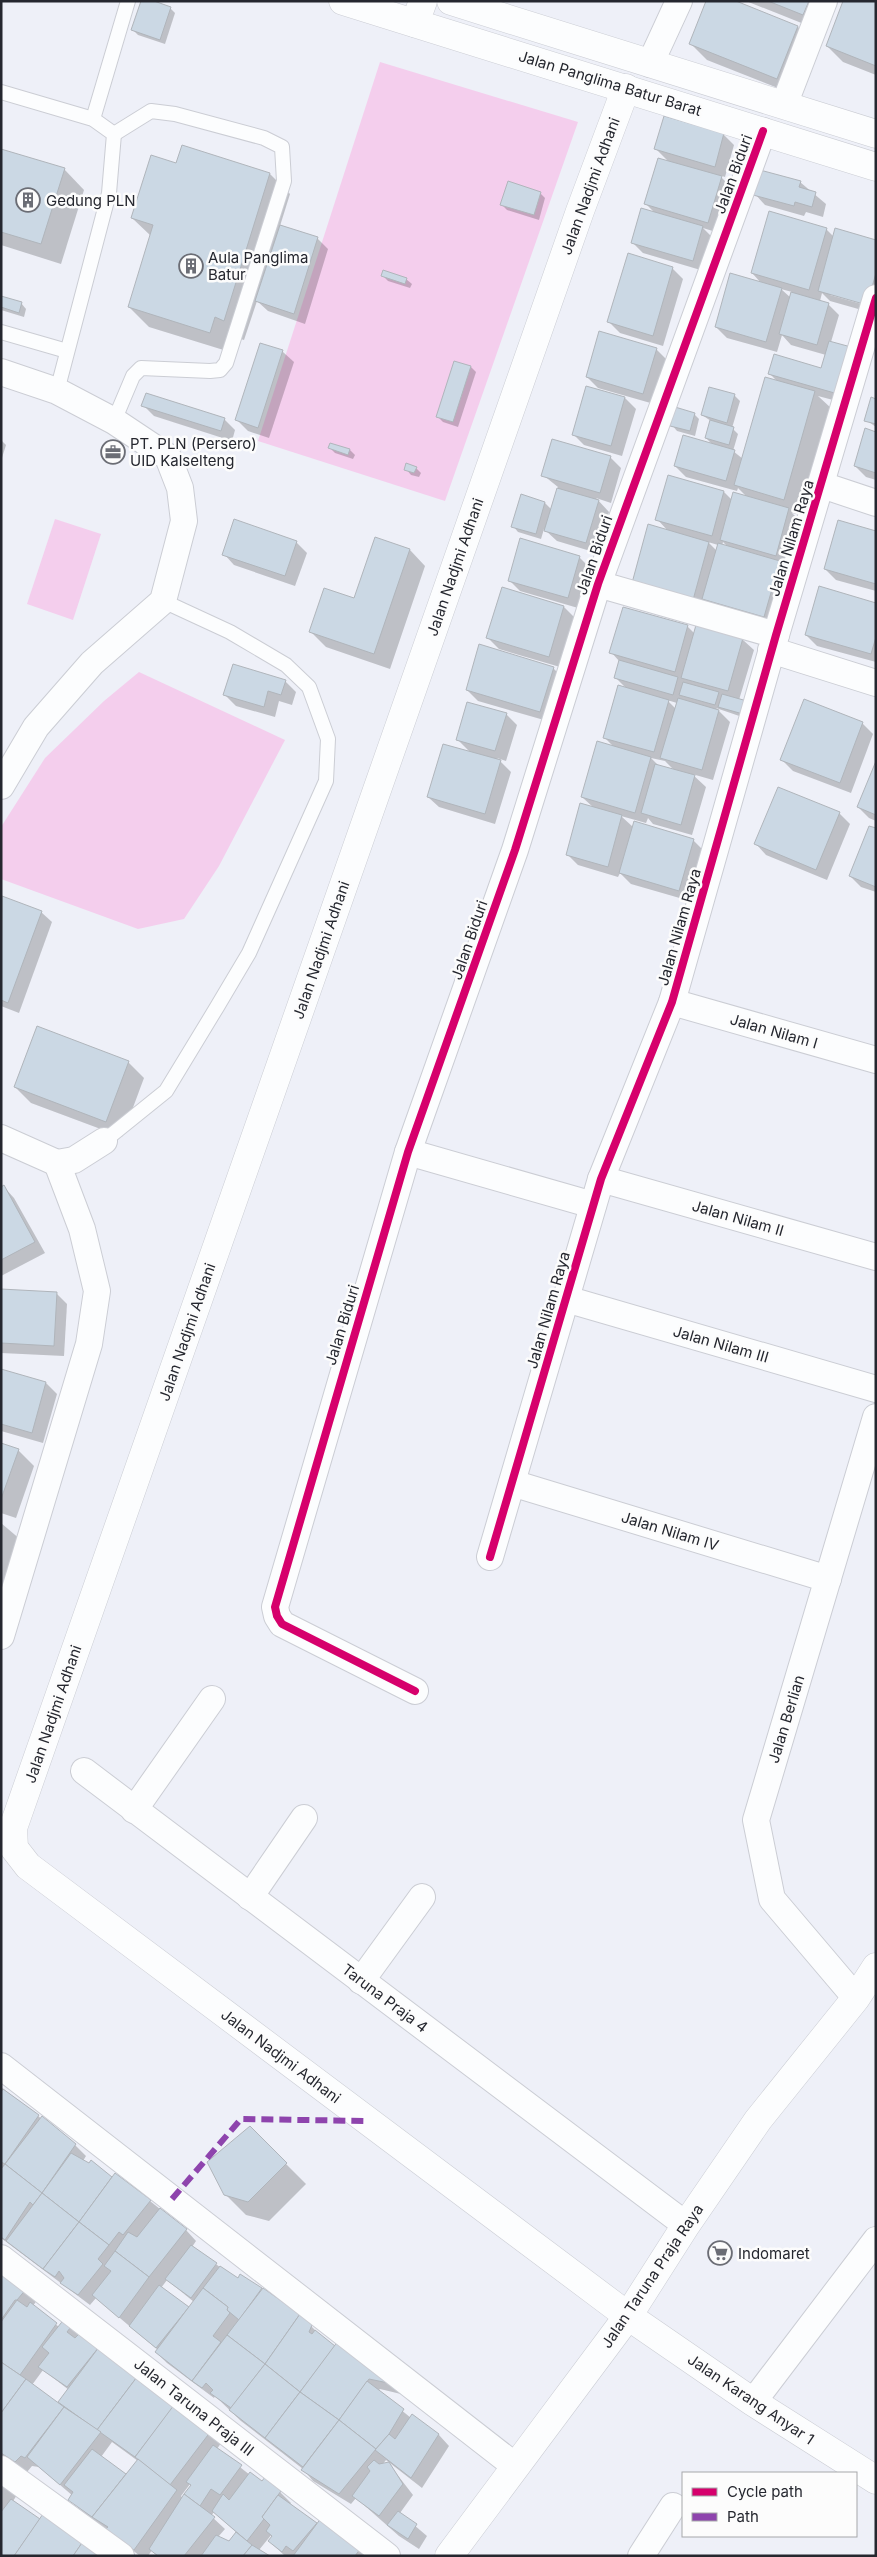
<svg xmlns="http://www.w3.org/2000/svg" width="877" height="2557" font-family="Inter,sans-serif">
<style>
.pitch{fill:#f4ceed}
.shadow{fill:#0003;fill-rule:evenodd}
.building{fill:#cbd8e4;stroke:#b0b5bb}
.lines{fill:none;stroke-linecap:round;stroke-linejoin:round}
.lane-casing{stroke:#cbcdd4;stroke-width:16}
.street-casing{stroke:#cbcdd4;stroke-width:28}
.secondary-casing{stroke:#cbcdd4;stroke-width:29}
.lane{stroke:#fcfdfe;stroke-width:14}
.street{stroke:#fcfdfe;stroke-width:26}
.secondary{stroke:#fcfdfe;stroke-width:28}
.quiet{stroke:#8e44ad;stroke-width:6;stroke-dasharray:12 6;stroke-linecap:butt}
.cycleway-casing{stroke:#fcfcfc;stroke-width:11}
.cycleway{stroke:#d6006c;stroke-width:8}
.labels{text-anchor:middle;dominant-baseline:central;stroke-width:5;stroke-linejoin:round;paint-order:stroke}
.street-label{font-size:15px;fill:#25272f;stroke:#fcfcfc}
.poi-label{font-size:15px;fill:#25272f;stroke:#fcfcfc;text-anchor:start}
</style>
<rect width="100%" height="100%" fill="#eef0f8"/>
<g class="pitch">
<polygon points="380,62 578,122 445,501 258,441"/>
<polygon points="55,519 101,534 73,620 27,604"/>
<polygon points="139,672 285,740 219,866 184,919 138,929 1,879 1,827 45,758 104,701"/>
</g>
<g class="shadow">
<polygon points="746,1 831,1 819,30"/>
<polygon points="876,1 876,75 843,62 827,46"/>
<polygon points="170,8 175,13 165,44 138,35 133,30"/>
<polygon points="798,27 814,42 793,94 707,60 691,44"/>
<polygon points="724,135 734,145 725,177 719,175 732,188 719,233 703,228 713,238 704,271 643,253 632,242 656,214 646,204 669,162 656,149"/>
<polygon points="182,147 270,174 290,194 280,226 317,238 328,249 305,324 268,311 257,301 244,340 235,337 230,352 149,327 129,307 151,236 132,218 177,165"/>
<polygon points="1,150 64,169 84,190 61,264 1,245"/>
<polygon points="800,182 826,204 823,217 806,212 804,216 765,205 755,194"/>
<polygon points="540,193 545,198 539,220 507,210 502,205"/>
<path d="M826,229L834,237L876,241V314L830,301L822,293L820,301L828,304L839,315L831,342L848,404L818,396L831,408L800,515L792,513L799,520L786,566L782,565L790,573L774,627L644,593L668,531L657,519L669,476L724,492L732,500L748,498L738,488L737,491L686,477L675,466L713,445L706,438L711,421L702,415L710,388L735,396L740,401L732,428L738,434L733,451L743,459L777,381L770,374L822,369L826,355L791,345L782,335L777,352L727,338L716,327L762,284L752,273ZM781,289L792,292L791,298ZM830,293L873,305L872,307L830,295ZM708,542L718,545L717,551ZM723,542L729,548L722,546Z"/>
<polygon points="672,268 683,279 663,346 620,333 609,322"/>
<polygon points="383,276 406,279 412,284 410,288 388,281"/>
<polygon points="1,297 21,303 26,309 24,317 1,310"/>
<polygon points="261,344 283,352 294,362 269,438 248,431 237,420"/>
<polygon points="656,349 667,360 654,404 598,388 587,377"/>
<polygon points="455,362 471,367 476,372 458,427 443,422 438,417"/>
<polygon points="587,388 625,398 636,409 622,456 584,445 573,434"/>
<polygon points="876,400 876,427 866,420"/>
<polygon points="143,405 224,419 235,430 232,441 154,416"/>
<polygon points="694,414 699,419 695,436 677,431 672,425"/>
<polygon points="876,433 876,480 866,477 855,466"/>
<polygon points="1,440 6,445 1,461"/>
<polygon points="330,448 350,450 355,455 353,459 335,453"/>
<polygon points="610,457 621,468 611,503 596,498 609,512 597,553 557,541 544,529 541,539 518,532 513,526 521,496 545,503 552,510 558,487 543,475"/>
<polygon points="416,468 421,473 419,477 411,475 406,469"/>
<polygon points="876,532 876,591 836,580 825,569"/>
<polygon points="376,539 410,550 425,566 390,669 326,647 310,631 355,600"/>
<polygon points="296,542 307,553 295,586 234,565 224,554"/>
<polygon points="579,557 590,568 578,608 520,591 509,580"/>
<polygon points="502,589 564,607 575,618 560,667 499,649 488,638"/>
<polygon points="876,604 876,662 817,646 806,635"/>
<path d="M687,626L695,634L697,627L743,640L754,650L739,700L748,719L716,708L730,722L713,780L692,774L706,787L692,835L653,824L648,818L646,823L621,816L633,827L693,840L704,851L690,901L631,884L620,873L618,877L578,865L567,854L594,808L582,797L615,748L604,737L627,689L615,677L620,662L611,652ZM667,700L677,703L676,709ZM651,758L665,761L675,771L659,766Z"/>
<polygon points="553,668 564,679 551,722 478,701 467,690"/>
<polygon points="285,681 296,692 292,705 279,701 275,717 236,706 225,695"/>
<polygon points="506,714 517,725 506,761 497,758 511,772 495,824 439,807 428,797 471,753 457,739"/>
<polygon points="862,723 873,734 851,793 793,771 782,760"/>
<polygon points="876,764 876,821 869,818 858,807"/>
<polygon points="839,813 850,824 827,880 766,855 756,844"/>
<polygon points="876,830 876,892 861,887 850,876"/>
<polygon points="3,898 41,912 52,922 19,1013 1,1006"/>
<polygon points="128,1062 144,1078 122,1137 31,1103 15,1087"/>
<polygon points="4,1187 14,1198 45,1253 1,1276 1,1188"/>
<polygon points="1,1290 56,1293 67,1304 64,1356 1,1353"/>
<polygon points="1,1371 46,1383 57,1394 43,1443 1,1431"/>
<polygon points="1,1444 18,1450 34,1466 16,1518 1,1513"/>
<polygon points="1,1523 21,1540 1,1595"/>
<path d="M1,2087L75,2145L86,2156L83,2161L89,2165L91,2162L112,2178L150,2201L186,2230L196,2241L192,2247L238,2280L261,2289L311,2326L322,2337L392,2385L401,2394L380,2389L378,2391L411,2418L412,2416L439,2435L449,2446L422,2488L386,2460L382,2465L389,2464L413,2495L400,2513L427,2536L419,2549L399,2536L356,2498L351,2504L313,2481L303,2469L241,2421L215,2396L214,2398L167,2363L156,2352L158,2350L96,2298L90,2305L1,2238ZM167,2280L194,2302L190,2308L161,2288Z"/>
<polygon points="250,2128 306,2184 269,2221 246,2215 225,2194"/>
<path d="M1,2270L37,2300L33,2306L59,2327L65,2319L221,2443L217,2449L250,2475L280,2492L291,2503L290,2505L318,2524L374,2556H285L269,2541L274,2536L272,2534L259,2550L268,2556H158L152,2550L148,2556H140L81,2510L70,2499L73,2496L39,2467L32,2466L27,2472L1,2455ZM43,2370L69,2390L58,2404L32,2385ZM112,2442L138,2461L126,2476L101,2457ZM190,2484L192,2486L183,2499L181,2496ZM214,2512L237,2533L229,2543L218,2537L225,2529L211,2516Z"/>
<polygon points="1,2480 17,2495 13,2501 40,2521 104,2556 1,2556"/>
</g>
<g class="building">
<polygon points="141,1 154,1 171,7 160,40 131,30"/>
<polygon points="706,1 736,1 798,26 777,79 689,44"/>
<polygon points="768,1 809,1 803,15"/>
<polygon points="843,1 876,1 876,66 826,46"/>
<polygon points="664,116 724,133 715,167 654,149"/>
<polygon points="182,145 270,173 224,321 215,317 210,333 128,307 153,225 131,218 151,155 176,163"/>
<polygon points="1,149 65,168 41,244 1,232"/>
<polygon points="658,158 722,176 708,223 644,204"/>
<polygon points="760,170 801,181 799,187 816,192 812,207 795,202 794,206 753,195"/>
<polygon points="508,181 541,192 534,215 500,205"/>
<polygon points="641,208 703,226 693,261 631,243"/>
<polygon points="769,211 827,228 809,290 751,273"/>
<polygon points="280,225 318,237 294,314 255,301"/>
<polygon points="835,228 876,240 876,273 867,305 818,291"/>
<polygon points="628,253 673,267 653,336 607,322"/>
<polygon points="383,270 407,278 405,284 381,276"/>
<polygon points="730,273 782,288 766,342 715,327"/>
<polygon points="791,292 829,303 817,345 779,334"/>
<polygon points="1,296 22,302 19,313 1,307"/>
<polygon points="599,331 657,348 643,394 586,377"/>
<polygon points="829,341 851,347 838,394 768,374 774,354 821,368"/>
<polygon points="260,343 283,350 258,428 235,420"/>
<polygon points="454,361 471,366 453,422 436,417"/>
<polygon points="765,377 815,391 784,500 734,485"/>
<polygon points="586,386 625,397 611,446 572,435"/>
<polygon points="709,387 735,394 727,423 701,415"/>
<polygon points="146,393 225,418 221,431 141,406"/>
<polygon points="871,397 876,399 876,424 864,421"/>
<polygon points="675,407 695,413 690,431 670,426"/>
<polygon points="710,420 734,427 729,445 705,438"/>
<polygon points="865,428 876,432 876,473 854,466"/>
<polygon points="683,435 735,450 726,481 674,466"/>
<polygon points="552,439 611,456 600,493 541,476"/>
<polygon points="330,443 350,449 348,455 328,448"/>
<polygon points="406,463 417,467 414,473 404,470"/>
<polygon points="668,475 724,491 712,536 655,520"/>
<polygon points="557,488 599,500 586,543 544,531"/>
<polygon points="733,492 789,508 776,556 720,540"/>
<polygon points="521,494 545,502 536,534 511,527"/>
<polygon points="234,519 297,541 285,576 222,555"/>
<polygon points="838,520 876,531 876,584 824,569"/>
<polygon points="648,524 709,542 693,600 632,583"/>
<polygon points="375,537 410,549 374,654 309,632 324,588 354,598"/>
<polygon points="520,538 580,556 568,598 508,581"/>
<polygon points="718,543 780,561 764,617 702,599"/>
<polygon points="819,586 876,603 876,637 871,654 805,635"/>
<polygon points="502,587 564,606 549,657 486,638"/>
<polygon points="623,607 688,625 675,672 609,653"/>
<polygon points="696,625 743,638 728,691 681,678"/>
<polygon points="479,644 554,667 540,712 466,690"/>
<polygon points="619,660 678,677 673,695 614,678"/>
<polygon points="233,664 286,680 281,695 268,691 264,707 223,695"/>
<polygon points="683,682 719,692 715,705 679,695"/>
<polygon points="618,685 669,700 654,752 603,738"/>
<polygon points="722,694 747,701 743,714 718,707"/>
<polygon points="678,698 719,710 702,770 660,758"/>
<polygon points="804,699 863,722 840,783 780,760"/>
<polygon points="467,702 507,713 495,751 456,740"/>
<polygon points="597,741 651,757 635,813 581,797"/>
<polygon points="443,744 501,760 485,814 427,797"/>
<polygon points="876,761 876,815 857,807"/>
<polygon points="655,764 695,775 681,825 641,813"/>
<polygon points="778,787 840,812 816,870 754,844"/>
<polygon points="580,803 622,815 608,867 566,855"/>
<polygon points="634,821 694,839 679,891 619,873"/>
<polygon points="869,826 876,828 876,887 849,876"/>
<polygon points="2,896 42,911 8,1003 1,1000"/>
<polygon points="37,1026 129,1061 106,1122 14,1087"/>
<polygon points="4,1185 35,1242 1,1260 1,1187"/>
<polygon points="1,1289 57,1292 54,1346 1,1343"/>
<polygon points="1,1369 46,1382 32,1433 1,1424"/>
<polygon points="1,1443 19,1449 1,1499"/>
<polygon points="3,2089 39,2115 5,2164 1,2162 1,2092"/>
<polygon points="42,2116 76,2144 42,2193 5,2164"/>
<polygon points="250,2126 287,2163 248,2202 224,2195 207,2162"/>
<polygon points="71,2153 89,2163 91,2160 112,2177 79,2222 42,2193"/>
<polygon points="5,2164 42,2193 33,2205 30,2202 5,2240 1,2237 1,2169"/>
<polygon points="115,2173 151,2200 123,2235 119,2232 109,2245 79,2222"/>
<polygon points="42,2193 79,2222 43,2269 6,2241"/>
<polygon points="160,2208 187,2229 149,2277 115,2251 128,2232 137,2237"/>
<polygon points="79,2222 109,2245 98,2259 103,2264 78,2295 60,2283 64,2278 59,2271 55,2277 43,2269"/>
<polygon points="191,2245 217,2263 191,2298 165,2279"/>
<polygon points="115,2251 149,2277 119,2318 92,2295 111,2271 104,2266"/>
<polygon points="220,2266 238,2278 240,2274 262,2288 239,2320 227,2310 228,2307 203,2288"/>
<polygon points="1,2268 27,2288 17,2300 15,2300 1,2320"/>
<polygon points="159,2285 189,2307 156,2348 129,2326"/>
<polygon points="203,2288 228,2307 227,2310 230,2313 213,2336 221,2342 192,2381 155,2352"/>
<polygon points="263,2288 300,2314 265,2364 227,2335"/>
<polygon points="17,2300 27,2307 30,2302 57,2323 20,2375 1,2362 1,2322"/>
<polygon points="300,2314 312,2325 309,2332 312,2334 315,2330 335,2346 300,2392 265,2364"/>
<polygon points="65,2318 73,2324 67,2332 75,2338 81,2332 99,2347 67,2387 38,2367 49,2353 42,2347"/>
<polygon points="227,2335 265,2364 231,2408 210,2393 213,2390 206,2383 202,2388 192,2381"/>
<polygon points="338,2341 393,2384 369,2379 339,2420 300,2392"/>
<polygon points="99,2347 137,2377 97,2430 58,2402"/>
<polygon points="1,2362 26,2379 1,2413"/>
<polygon points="265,2364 300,2392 265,2438 229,2410"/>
<polygon points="140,2373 174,2406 135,2457 97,2430"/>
<polygon points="26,2379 64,2407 25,2458 21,2456 15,2462 1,2453 1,2413"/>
<polygon points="367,2381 404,2409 389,2434 376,2449 339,2420"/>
<polygon points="300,2392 339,2420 303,2467 265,2438"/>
<polygon points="177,2401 211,2431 170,2485 135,2457"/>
<polygon points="64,2407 101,2432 60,2485 27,2457"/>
<polygon points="412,2414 439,2434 411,2478 375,2450 389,2434 395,2439"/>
<polygon points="339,2420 376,2449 339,2494 301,2470"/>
<polygon points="213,2445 242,2465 220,2495 211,2489 200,2506 184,2494 191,2485 186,2482"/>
<polygon points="92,2449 126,2474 92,2517 68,2500 73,2492 64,2485"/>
<polygon points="138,2459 177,2490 134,2550 106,2529 108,2527 92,2517"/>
<polygon points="374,2460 379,2464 389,2462 403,2484 379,2516 352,2496 370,2471 367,2467"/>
<polygon points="250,2472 262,2481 265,2477 281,2491 262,2517 264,2519 247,2541 212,2511 223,2494 229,2500"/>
<polygon points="184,2494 215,2517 184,2556 158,2556 149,2549"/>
<polygon points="278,2495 317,2523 293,2551 286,2546 282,2552 268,2541 272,2536 266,2531 270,2525 262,2517"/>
<polygon points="11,2499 40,2519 14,2556 4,2556 1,2554 1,2512"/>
<polygon points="45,2511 84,2540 73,2556 14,2556"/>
<polygon points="398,2511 417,2524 408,2539 387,2525"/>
<polygon points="324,2514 363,2545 355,2556 293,2556"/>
<polygon points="236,2532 252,2545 243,2556 201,2556 216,2535 229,2541"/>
<polygon points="84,2540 105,2556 73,2556"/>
<polygon points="252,2545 270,2556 243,2556"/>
</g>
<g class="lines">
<g class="lane-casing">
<g id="lane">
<polyline points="1,92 93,119 114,134 109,193 57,391"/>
<polyline points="93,119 128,1"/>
<polyline points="114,134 151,111 175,114 264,138 282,147 284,181 226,363 220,370 210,371 141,368 133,376 114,421"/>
<polyline points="1,332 67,351"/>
<polyline points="104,1141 166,1091 217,1007 249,953 326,781 328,739 309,687 286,665 230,632 163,601"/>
</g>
</g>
<g class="street-casing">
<g id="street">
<polyline points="650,64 679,1"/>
<polyline points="784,105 824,1"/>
<polyline points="1,372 57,391 114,421 168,457 180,488 184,521 163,601 92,663 36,727 1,786"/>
<polyline points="822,485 876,503"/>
<polyline points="598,584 776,635"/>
<polyline points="771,650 876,683"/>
<polyline points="672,1002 876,1060"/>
<polyline points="1,1138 57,1163 74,1160 104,1141"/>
<polyline points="408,1152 593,1205"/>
<polyline points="601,1179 876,1257"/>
<polyline points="566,1299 876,1389"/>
<polyline points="512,1483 828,1579"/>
<polyline points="490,1557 601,1179 672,1002 776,635 876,298"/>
<polyline points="1,1636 89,1344 97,1291 82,1229 57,1163"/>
<polyline points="415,1691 282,1624 277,1616 275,1607 408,1152 515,850 598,584 763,131"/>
<polyline points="84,1771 686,2225"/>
<polyline points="134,1810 212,1699"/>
<polyline points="250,1897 304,1818"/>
<polyline points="361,1981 422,1897"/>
<polyline points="856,1998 772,1899 756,1820 876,1417"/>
<polyline points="1,2066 515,2466"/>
<polyline points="1,2258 387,2556"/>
<polyline points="753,2402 876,2240"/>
<polyline points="1,2469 121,2556"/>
<polyline points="641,2556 673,2506"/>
</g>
</g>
<g class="secondary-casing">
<g id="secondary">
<polyline points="343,1 876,167"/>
<polyline points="451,1 876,134"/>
<polyline points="415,23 423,1"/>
<polyline points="626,88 580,211 13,1828 14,1848 28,1866 628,2316 753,2402 876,2480"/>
<polyline points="449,2556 628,2316 686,2225 758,2120 856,1998 876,1967"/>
</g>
</g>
<use href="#lane" class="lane"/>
<use href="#street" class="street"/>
<use href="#secondary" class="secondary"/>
<polyline class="quiet" points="172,2199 241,2119 367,2121"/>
<g class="cycleway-casing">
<g id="cycleway">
<polyline points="490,1557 601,1179 672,1002 776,635 876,298"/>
<polyline points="415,1691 282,1624 277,1616 275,1607 408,1152 515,850 598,584 763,131"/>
</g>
</g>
<use href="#cycleway" class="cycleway"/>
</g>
<defs>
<g id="building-ring" transform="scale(1.25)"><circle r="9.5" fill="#fcfcfc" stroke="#6b6d75" stroke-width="1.5"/><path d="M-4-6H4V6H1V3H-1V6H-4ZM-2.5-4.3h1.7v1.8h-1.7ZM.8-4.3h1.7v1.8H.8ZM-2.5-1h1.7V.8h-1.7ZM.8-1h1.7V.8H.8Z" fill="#6b6d75"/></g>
<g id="office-ring" transform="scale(1.25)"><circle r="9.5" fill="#fcfcfc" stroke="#6b6d75" stroke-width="1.5"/><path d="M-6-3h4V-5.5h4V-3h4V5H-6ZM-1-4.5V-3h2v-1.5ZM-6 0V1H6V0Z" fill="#6b6d75"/></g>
<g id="supermarket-ring" transform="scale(1.25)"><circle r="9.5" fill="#fcfcfc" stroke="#6b6d75" stroke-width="1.5"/><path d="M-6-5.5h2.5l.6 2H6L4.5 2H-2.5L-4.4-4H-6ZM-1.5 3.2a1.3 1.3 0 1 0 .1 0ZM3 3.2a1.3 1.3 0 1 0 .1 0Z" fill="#6b6d75"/></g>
</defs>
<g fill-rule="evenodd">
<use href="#building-ring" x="28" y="200"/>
<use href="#building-ring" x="191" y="266"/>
<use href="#office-ring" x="113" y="452"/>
<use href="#supermarket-ring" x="720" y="2253"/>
</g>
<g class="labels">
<g class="street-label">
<text transform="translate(610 83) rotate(17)">Jalan Panglima Batur Barat</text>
<text transform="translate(733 174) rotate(-70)">Jalan Biduri</text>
<text transform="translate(590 186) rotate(-70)">Jalan Nadjmi Adhani</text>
<text transform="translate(791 538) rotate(-73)">Jalan Nilam Raya</text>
<text transform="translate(594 555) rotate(-71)">Jalan Biduri</text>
<text transform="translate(455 567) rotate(-71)">Jalan Nadjmi Adhani</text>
<text transform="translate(679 927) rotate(-74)">Jalan Nilam Raya</text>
<text transform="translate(469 940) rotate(-71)">Jalan Biduri</text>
<text transform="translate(321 950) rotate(-71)">Jalan Nadjmi Adhani</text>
<text transform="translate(774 1031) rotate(16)">Jalan Nilam I</text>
<text transform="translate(738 1218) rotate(16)">Jalan Nilam II</text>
<text transform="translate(548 1310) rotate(-74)">Jalan Nilam Raya</text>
<text transform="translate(342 1325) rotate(-73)">Jalan Biduri</text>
<text transform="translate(187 1332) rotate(-71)">Jalan Nadjmi Adhani</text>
<text transform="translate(721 1344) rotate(16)">Jalan Nilam III</text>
<text transform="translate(670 1531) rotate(17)">Jalan Nilam IV</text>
<text transform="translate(53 1714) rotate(-71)">Jalan Nadjmi Adhani</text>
<text transform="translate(786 1719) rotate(-73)">Jalan Berlian</text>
<text transform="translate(385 1998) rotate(37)">Taruna Praja 4</text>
<text transform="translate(281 2056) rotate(37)">Jalan Nadjmi Adhani</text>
<text transform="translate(652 2276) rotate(-56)">Jalan Taruna Praja Raya</text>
<text transform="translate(751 2399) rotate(34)">Jalan Karang Anyar 1</text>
<text transform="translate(194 2407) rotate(38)">Jalan Taruna Praja III</text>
</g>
<g class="poi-label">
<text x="46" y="200">Gedung PLN</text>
<text x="208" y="257">Aula Panglima<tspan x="208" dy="17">Batur</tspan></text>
<text x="130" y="443">PT. PLN (Persero)<tspan x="130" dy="17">UID Kalselteng</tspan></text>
<text x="738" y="2253">Indomaret</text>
</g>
</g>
<rect width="877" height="2557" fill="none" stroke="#25272f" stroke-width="5"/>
<rect x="682" y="2472" width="175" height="65" fill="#fcfcfc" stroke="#a6a7aa"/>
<rect x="692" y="2488" width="25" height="8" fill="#d6006c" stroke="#a6a7aa"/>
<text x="727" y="2497" font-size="15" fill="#25272f">Cycle path</text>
<rect x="692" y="2513" width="25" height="8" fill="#8e44ad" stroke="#a6a7aa"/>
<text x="727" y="2522" font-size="15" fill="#25272f">Path</text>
</svg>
